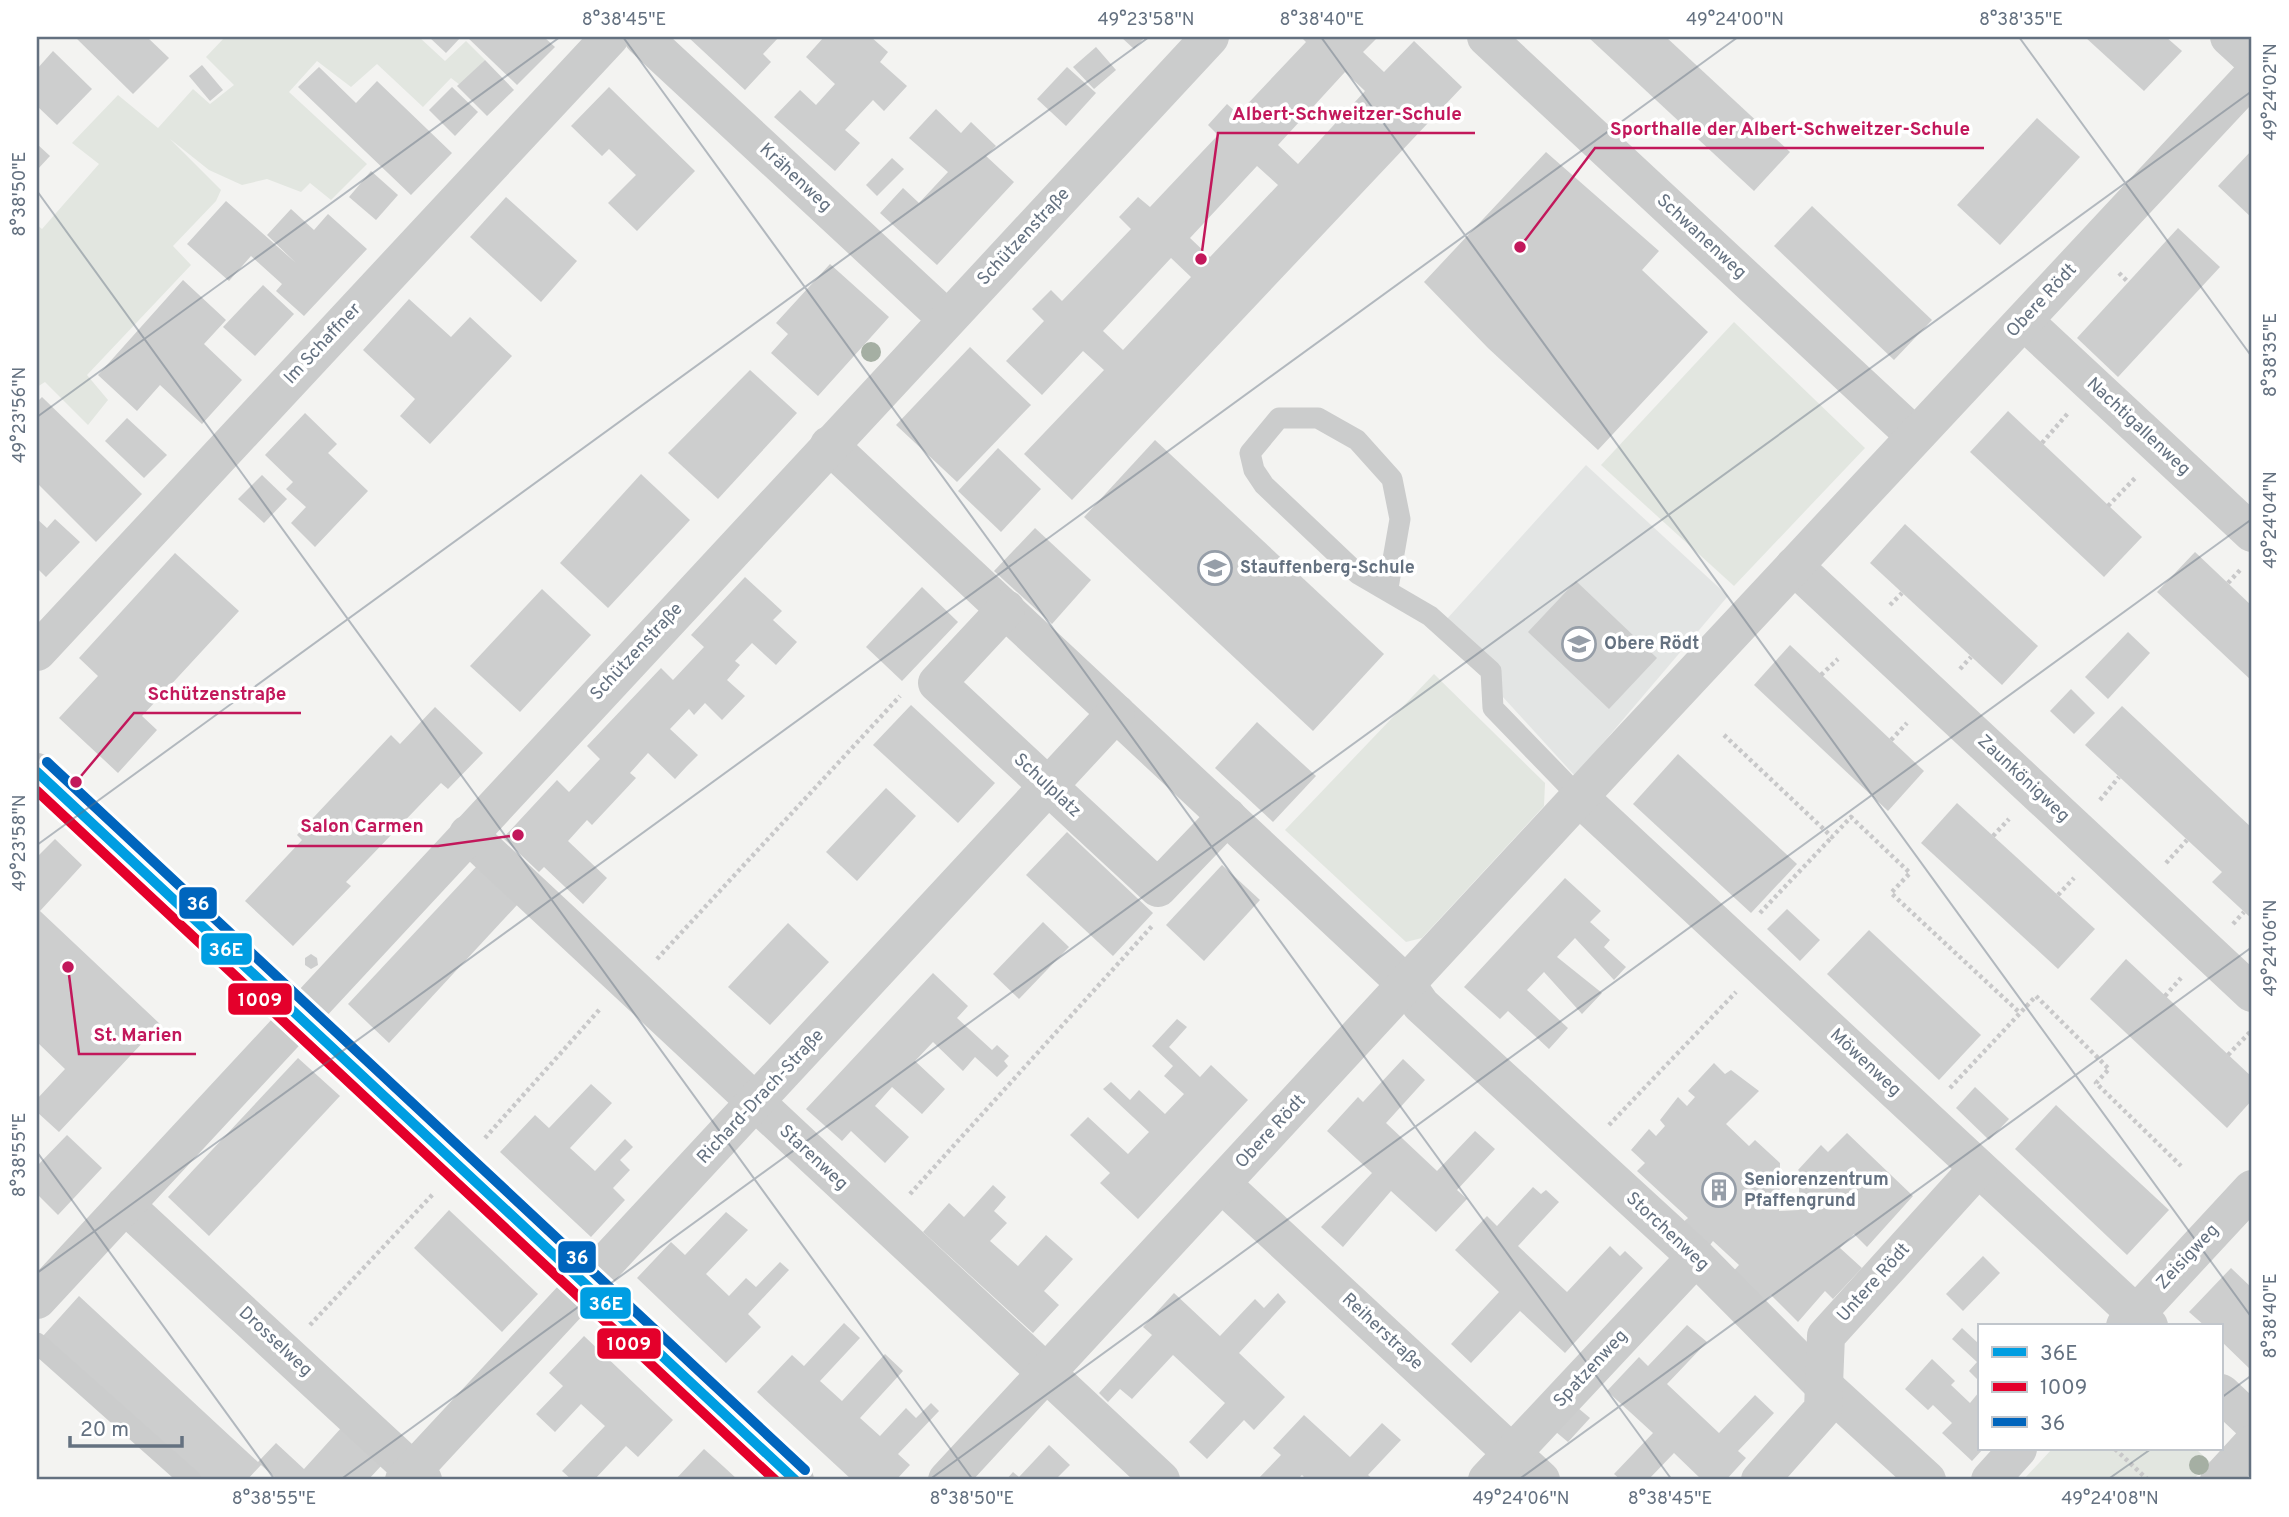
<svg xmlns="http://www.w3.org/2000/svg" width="2289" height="1517" font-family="Overpass,sans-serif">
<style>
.built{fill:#e3e5e4}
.green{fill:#e2e6e0}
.building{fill:#cdcece;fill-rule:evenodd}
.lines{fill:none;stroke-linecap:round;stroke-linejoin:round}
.path{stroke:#c8c8c9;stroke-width:4.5;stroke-dasharray:3.5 3.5;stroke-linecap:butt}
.service{stroke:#cbcccc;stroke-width:21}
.minor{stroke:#cbcccc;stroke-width:38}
.bus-1-casing{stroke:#fff;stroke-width:16}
.bus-2-casing{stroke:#fff;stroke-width:16}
.bus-3-casing{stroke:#fff;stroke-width:16}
.bus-1{stroke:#009ee2;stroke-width:10}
.bus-2{stroke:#e4002b;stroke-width:10}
.bus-3{stroke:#0065bd;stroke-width:10}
.tree{fill:#a5afa3}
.ticks{fill:none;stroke:#647180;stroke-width:2;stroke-opacity:0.45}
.labels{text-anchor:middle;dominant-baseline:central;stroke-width:7;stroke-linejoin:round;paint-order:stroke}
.street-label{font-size:18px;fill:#647180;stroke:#fff}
.poi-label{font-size:18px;font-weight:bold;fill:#647180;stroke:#fff;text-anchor:start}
.leader{fill:none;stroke:#c2185b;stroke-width:2.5}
.callout-dot{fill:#c2185b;stroke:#fff;stroke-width:2.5}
.callout-label{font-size:19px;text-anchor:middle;font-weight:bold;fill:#c2185b;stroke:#fff;stroke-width:7;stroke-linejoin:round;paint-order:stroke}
.line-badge{stroke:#fff;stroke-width:2.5}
.badge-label{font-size:19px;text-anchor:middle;font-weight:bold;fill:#fff}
.neatline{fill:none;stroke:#647180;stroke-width:2.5}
.ticks-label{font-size:18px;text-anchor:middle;fill:#647180}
</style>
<rect width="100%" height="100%" fill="#f3f3f1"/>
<polygon class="built" points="1586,465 1728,596 1575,776 1502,696 1446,620"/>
<g class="green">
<polygon points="225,37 419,37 445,61 466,41 485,60 460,85 451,78 423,107 377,64 351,87 317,61 289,92 367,164 331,200 310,183 301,192 267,179 242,185 209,170 170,139 221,190 216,201 173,246 191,265 87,375 108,400 88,425 45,382 37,387 37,225 42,229 99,164 72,143 118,95 158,128 193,89 210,104 234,85 206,57"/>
<polygon points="1734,322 1865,448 1734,586 1601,465"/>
<polygon points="1434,674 1545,783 1544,806 1422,938 1406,942 1285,830"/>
<polygon points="2052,1449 2196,1449 2210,1462 2193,1480 2023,1480"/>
</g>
<g class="building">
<polygon points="75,37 147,37 169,58 133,94"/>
<polygon points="429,37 461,37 446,53"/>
<polygon points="467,37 544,37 555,47 517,85"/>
<polygon points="688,37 779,37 763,54 771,62 745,90"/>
<polygon points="824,37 871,37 888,52 880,62 907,86 884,111 873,100 845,130 860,143 835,171 774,117 800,90 816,105 835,84 806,57"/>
<polygon points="1121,37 1145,37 1134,49"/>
<path d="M1301,37H1378L1363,52L1384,72L1414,41L1462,87L1072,500L1024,454L1104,370L1083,351L1042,395L1006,361L1044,321L1032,309L1051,290L1062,301L1131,229L1119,217L1138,197L1150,207L1218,135L1208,125L1227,104L1238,114L1306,42ZM1345,72L1365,91L1298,164L1278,145ZM1257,166L1278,185L1210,257L1190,238ZM1171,258L1191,277L1123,350L1103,331Z"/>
<polygon points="1588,37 1666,37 1790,152 1754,191"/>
<polygon points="2085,37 2166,37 2182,51 2144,91"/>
<polygon points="1096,47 1116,70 1094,89 1073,67"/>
<polygon points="53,51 92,89 57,125 37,106 37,69"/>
<polygon points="485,60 514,90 487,116 457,86"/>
<polygon points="202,65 223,90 210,101 189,76"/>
<polygon points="319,67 356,103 377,81 452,153 411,195 298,87"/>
<polygon points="1067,67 1096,93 1066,126 1037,99"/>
<polygon points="452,87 478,112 455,136 429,110"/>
<polygon points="609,87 695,171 637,231 608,203 636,175 609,149 602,156 571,126"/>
<polygon points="936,109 961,133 971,122 996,146 986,156 1014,182 937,265 880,213 903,188 919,203 948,172 909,138"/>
<polygon points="2037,118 2080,157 2000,245 1957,205"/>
<polygon points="37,144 50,156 37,170"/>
<polygon points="2252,150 2252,218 2218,186"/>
<polygon points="1546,152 1659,251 1642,270 1708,332 1598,450 1488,348 1424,282"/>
<polygon points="892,158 904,169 877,196 866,185"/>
<polygon points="371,171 398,195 376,220 349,197"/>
<polygon points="506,197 577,261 541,302 470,237"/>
<polygon points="226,201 296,263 267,235 291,209 314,230 328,214 367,249 304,316 276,291 282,284 251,256 229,281 187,244"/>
<polygon points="1812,206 1932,320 1894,360 1774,246"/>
<polygon points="2178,228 2220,267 2118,377 2077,338"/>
<polygon points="830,264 889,317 818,396 771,353 788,334 776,323"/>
<polygon points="183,280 226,320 204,344 242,380 202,424 160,385 137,411 98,375"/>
<polygon points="263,285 294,314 255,356 223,327"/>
<polygon points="409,299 451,337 470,317 512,356 430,444 400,416 415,399 363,350"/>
<polygon points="970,347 1031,405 957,482 896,425"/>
<polygon points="750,370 797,413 718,499 668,453"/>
<polygon points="42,397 142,494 96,542 37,483 37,402"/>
<polygon points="2008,411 2142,537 2104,577 1970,452"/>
<polygon points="305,413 337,444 328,453 368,491 315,547 291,523 306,507 286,489 293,482 265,455"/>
<polygon points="127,418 167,455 144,478 105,441"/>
<polygon points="1155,440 1384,654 1313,731 1084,517"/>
<polygon points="998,448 1041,489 1001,532 958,491"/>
<polygon points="641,474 690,520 608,608 560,563"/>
<polygon points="262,475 287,499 264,523 238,499"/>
<polygon points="37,519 47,528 55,519 80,542 46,577 37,568"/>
<polygon points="1905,524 2038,646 2002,685 1870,563"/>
<polygon points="1035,528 1091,580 1052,624 994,571"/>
<polygon points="2195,552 2252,606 2252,681 2157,592"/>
<polygon points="175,553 239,611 142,716 157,730 118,773 59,718 98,676 79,658"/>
<polygon points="745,577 782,611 773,620 797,642 776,665 752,643 735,661 740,665 727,680 745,696 722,720 705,703 694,715 689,709 670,729 698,755 687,766 675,779 648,753 630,773 636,778 592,825 587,820 568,841 607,878 583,904 544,867 539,872 503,838 557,780 569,792 600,759 587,746 661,668 673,680 704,647 691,635"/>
<polygon points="1576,581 1657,658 1609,709 1528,632"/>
<polygon points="922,587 958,622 902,681 866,647"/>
<polygon points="542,589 591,635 520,712 470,666"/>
<polygon points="2128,632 2150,653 2108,699 2085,677"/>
<polygon points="1790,645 1924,771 1888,811 1754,685"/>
<polygon points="2071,689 2095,713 2074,734 2050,711"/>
<polygon points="911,705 995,783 958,823 873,745"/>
<polygon points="2122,706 2252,828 2249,842 2252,845 2252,919 2212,882 2222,872 2085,745"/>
<polygon points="435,707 483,753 448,789 441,783 346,882 351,886 293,946 245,901 302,840 297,835 391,735 400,744"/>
<polygon points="1257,722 1316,776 1273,822 1215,768"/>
<polygon points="1678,754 1797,864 1751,913 1633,804"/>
<polygon points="886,788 916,816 857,881 826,852"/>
<polygon points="1957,803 2095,929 2058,969 1921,843"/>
<polygon points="1067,832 1153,913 1113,956 1026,875"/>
<polygon points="55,839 82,865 40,911 160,1024 59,1132 37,1112 37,1099 65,1069 37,1042 37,857"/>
<polygon points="1222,865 1260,900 1204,961 1166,925"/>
<polygon points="477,866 518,904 389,1043 348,1004"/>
<polygon points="1565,878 1601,911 1590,922 1610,940 1604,947 1626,967 1614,980 1575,938 1557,957 1602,993 1582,1014 1544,972 1527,990 1568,1028 1549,1049 1508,1011 1500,1019 1464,987"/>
<polygon points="1787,909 1820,940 1800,961 1767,929"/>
<polygon points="1043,922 1069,947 1019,999 993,974"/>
<polygon points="788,923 829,962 770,1025 728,987"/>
<polygon points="1869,930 1981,1035 1939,1080 1827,974"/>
<polygon points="311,954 317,958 318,965 311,969 305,965 305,958"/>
<polygon points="2126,959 2252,1077 2252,1100 2227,1128 2090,999"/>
<polygon points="933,973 968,1006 957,1018 992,1050 997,1045 1009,1056 1004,1061 1008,1066 997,1077 975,1057 963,1071 933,1042 915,1061 945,1089 922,1114 892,1087 875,1106 909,1137 885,1163 851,1131 842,1141 806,1109"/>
<polygon points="1177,1019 1187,1027 1169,1047 1200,1077 1211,1065 1248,1100 1138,1219 1100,1183 1110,1173 1070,1135 1088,1117 1128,1154 1149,1132 1103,1089 1111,1082 1130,1100 1139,1090 1165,1114 1184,1094 1164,1076 1173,1066 1152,1046"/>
<polygon points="298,1058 340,1096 209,1236 168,1197"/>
<polygon points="1403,1059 1425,1080 1386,1123 1437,1171 1475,1131 1495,1149 1457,1190 1467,1199 1436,1232 1391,1191 1343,1247 1321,1227 1372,1173 1327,1131 1358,1097 1363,1102"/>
<polygon points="1714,1063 1725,1074 1731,1070 1759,1091 1726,1124 1749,1146 1755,1140 1780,1163 1779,1211 1799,1210 1799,1183 1804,1176 1798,1170 1821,1145 1828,1152 1847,1133 1913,1196 1867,1247 1854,1234 1840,1248 1862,1268 1833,1299 1825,1291 1798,1322 1771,1295 1761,1306 1730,1275 1739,1265 1713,1241 1707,1249 1681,1224 1688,1218 1637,1171 1645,1163 1631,1150 1649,1129 1656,1136 1665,1126 1660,1120 1678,1097 1687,1106 1695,1097 1688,1091"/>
<polygon points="591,1084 612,1103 570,1148 595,1171 625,1139 633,1147 620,1160 630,1170 613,1188 625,1200 591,1237 500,1152 535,1115 549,1128"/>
<polygon points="1975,1087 2009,1119 1989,1140 1956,1108"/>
<polygon points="2056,1105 2169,1210 2127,1255 2015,1149"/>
<polygon points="67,1135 102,1168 58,1215 37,1194 37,1166"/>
<polygon points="993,1185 1006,1197 994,1211 1007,1223 990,1241 1018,1266 1046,1235 1073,1259 1044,1291 1059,1305 1033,1333 923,1232 949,1203 964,1217"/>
<polygon points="1533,1187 1541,1194 1546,1190 1559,1202 1518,1246 1567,1292 1610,1246 1620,1256 1625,1251 1643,1268 1565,1353 1520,1311 1471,1363 1451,1344 1499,1292 1455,1250 1487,1216 1497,1226"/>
<polygon points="449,1210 538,1294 502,1332 414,1248"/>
<polygon points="726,1212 748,1230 706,1274 729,1296 746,1278 756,1287 780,1262 789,1270 748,1314 761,1327 726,1363 637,1278 671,1242 685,1255"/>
<polygon points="1983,1256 2000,1273 1963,1311 1946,1294"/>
<polygon points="2231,1268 2252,1288 2252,1371 2221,1341 2221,1326 2205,1326 2189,1312"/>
<polygon points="1174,1293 1220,1336 1255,1299 1264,1308 1278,1293 1286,1302 1239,1353 1285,1397 1254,1430 1244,1420 1207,1459 1189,1442 1225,1403 1173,1355 1132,1399 1120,1389 1108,1402 1099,1393 1152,1335 1143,1327"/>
<polygon points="79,1296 258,1462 276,1443 304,1469 342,1427 382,1465 368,1480 278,1480 261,1465 247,1480 199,1480 43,1336"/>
<polygon points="844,1323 860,1338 820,1381 842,1401 885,1354 903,1371 860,1418 880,1436 906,1408 916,1418 931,1403 939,1411 898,1454 910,1465 896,1480 852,1480 757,1392 792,1355 804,1366"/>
<polygon points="1687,1325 1707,1342 1667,1384 1719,1433 1755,1395 1774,1413 1738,1451 1746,1458 1726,1480 1702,1480 1674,1453 1648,1480 1621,1480 1614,1474 1653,1433 1607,1391 1639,1357 1648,1366"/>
<polygon points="1962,1328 1979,1344 1979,1381 1969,1371 1977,1362 1952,1339"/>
<polygon points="584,1336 673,1420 638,1457 626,1446 594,1480 572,1480 562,1471 605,1426 581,1404 555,1432 536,1414 563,1386 549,1373"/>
<polygon points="1932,1359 1955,1381 1951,1385 1970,1403 1979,1392 1979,1449 1983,1449 1972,1461 1942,1433 1952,1423 1933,1405 1928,1410 1905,1389"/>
<polygon points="1578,1408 1590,1418 1568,1442 1556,1432"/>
<polygon points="1304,1415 1350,1457 1382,1423 1401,1440 1368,1475 1374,1480 1307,1480 1302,1475 1297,1480 1257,1480 1281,1455 1273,1448"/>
<polygon points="1049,1445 1070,1465 1055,1480 1006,1480 1013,1472 1019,1477"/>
<polygon points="704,1449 724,1467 738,1480 675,1480"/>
</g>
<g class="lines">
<g class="path">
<polyline points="2119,273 2128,282"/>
<polyline points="2042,443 2069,412"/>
<polyline points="2108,506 2137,476"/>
<polyline points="2228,583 2241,569"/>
<polyline points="1890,605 1902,593"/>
<polyline points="1960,669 1971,657"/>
<polyline points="1821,675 1838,659"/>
<polyline points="1724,735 1832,837 1851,817 1910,873 1891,893 2020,1013"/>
<polyline points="1891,740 1907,723"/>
<polyline points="2100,800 2119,777"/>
<polyline points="1993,836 2009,819"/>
<polyline points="2166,863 2187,840"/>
<polyline points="2058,895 2074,878"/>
<polyline points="1760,913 1832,837"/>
<polyline points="2233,924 2244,912"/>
<polyline points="657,959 900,696"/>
<polyline points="2165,996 2181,978"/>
<polyline points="2228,1055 2252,1030"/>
<polyline points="1950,1088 2036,996 2109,1069 2096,1083 2181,1166"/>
<polyline points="1609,1125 1736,992"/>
<polyline points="485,1138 600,1009"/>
<polyline points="910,1194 1153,925"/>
<polyline points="310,1325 434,1193"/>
<polyline points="2115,1449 2148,1480"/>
</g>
<g class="service">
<polyline points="1388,588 1400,519 1392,479 1357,440 1318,418 1279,418 1250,453 1254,470 1264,485 1358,574 1430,616 1491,671 1493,708 1581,799"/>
<polyline points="37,1343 191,1480"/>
</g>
<g class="minor">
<polyline points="643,37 947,319"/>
<polyline points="1486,37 1915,436"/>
<polyline points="2229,37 2252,58"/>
<polyline points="2024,321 2252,533"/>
<polyline points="829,445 1407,985 1421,1005 1696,1257 1822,1384 1927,1480"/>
<polyline points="1794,566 2252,993"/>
<polyline points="1006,609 937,683 1158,888 1227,816"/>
<polyline points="37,652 610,37"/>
<polyline points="37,772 795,1480"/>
<polyline points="1581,799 2149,1326"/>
<polyline points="468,834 1161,1480"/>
<polyline points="1222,1184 1541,1480"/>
<polyline points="125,1205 423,1480"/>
<polyline points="37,1300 1210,37"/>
<polyline points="2125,1326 2252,1189"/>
<polyline points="2221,1393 2252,1422"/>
<polyline points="404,1480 1116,713"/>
<polyline points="947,1480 1629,743 2252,76"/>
<polyline points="1487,1480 1696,1257"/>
<polyline points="1760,1480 1823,1409 1826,1336 1978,1168"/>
<polyline points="1990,1480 2018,1449"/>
<polyline points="2219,1480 2252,1444"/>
</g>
<g class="bus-1-casing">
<polyline id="bus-1" points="37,772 795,1480"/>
</g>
<g class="bus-2-casing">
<polyline id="bus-2" points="37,791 775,1480"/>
</g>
<g class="bus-3-casing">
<polyline id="bus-3" points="47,762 805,1470"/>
</g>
<use href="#bus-1" class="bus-1"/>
<use href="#bus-2" class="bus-2"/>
<use href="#bus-3" class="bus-3"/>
</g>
<g class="tree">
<circle cx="871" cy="352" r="10"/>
<circle cx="2199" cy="1465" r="10"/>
</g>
<path class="ticks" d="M623,37L1672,1480M1321,37L2252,1318M2019,37L2252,357M37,191L973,1480M37,417L560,37M37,845L1149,37M37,1152L275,1480M37,1273L1738,37M2221,1398L2252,1375M340,1480L2252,91M929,1480L2252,519M1518,1480L2252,947M2107,1480L2151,1449"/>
<defs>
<g id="school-ring" transform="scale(1.75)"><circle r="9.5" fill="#fff" stroke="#969ea8" stroke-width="1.5"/><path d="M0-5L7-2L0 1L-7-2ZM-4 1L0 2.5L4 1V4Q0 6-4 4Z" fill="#969ea8"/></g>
<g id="building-ring" transform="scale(1.75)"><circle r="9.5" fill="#fff" stroke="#969ea8" stroke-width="1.5"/><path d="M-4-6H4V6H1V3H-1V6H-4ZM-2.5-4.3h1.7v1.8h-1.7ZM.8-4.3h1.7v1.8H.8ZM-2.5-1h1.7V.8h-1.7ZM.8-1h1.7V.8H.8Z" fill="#969ea8"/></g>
</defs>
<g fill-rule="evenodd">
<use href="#school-ring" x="1215" y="568"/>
<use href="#school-ring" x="1579" y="644"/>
<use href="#building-ring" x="1719" y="1190"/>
</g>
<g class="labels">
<g class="street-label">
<text transform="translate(795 178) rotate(43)">Krähenweg</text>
<text transform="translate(1024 237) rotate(-47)">Schützenstraße</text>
<text transform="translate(1701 237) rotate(43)">Schwanenweg</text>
<text transform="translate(2042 301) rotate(-47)">Obere Rödt</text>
<text transform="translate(323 344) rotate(-47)">Im Schaffner</text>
<text transform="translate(2138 427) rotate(43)">Nachtigallenweg</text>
<text transform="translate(637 652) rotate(-47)">Schützenstraße</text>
<text transform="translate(2023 779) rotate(43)">Zaunkönigweg</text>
<text transform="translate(1047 786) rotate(43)">Schulplatz</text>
<text transform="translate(1865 1063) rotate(43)">Möwenweg</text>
<text transform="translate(761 1097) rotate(-47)">Richard-Drach-Straße</text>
<text transform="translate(1271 1132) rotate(-47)">Obere Rödt</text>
<text transform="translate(813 1158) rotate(43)">Starenweg</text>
<text transform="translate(1667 1232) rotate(43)">Storchenweg</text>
<text transform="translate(2188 1257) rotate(-47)">Zeisigweg</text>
<text transform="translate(1874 1283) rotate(-48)">Untere Rödt</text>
<text transform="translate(1382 1332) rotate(43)">Reiherstraße</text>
<text transform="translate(275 1342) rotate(43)">Drosselweg</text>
<text transform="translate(1591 1369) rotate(-47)">Spatzenweg</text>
</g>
<g class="poi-label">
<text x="1240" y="568">Stauffenberg-Schule</text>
<text x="1604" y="644">Obere Rödt</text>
<text x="1744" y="1180">Seniorenzentrum<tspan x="1744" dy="21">Pfaffengrund</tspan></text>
</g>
</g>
<path class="leader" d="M1201 259L1218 133H1475M1520 247L1595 148H1984M76 782L134 713H301M518 835L438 846H287M68 967L79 1054H196"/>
<g class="callout-dot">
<circle cx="1201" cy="259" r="7"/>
<circle cx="1520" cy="247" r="7"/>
<circle cx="76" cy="782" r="7"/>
<circle cx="518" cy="835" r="7"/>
<circle cx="68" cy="967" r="7"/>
</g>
<g class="callout-label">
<text x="1347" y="120">Albert-Schweitzer-Schule</text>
<text x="1790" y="135">Sporthalle der Albert-Schweitzer-Schule</text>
<text x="217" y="700">Schützenstraße</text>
<text x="362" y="832">Salon Carmen</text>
<text x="138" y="1041">St. Marien</text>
</g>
<g class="line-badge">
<rect x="178" y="886" width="40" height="34" rx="7" fill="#0065bd"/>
<rect x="200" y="932" width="53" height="34" rx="7" fill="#009ee2"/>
<rect x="227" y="982" width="66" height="34" rx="7" fill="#e4002b"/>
<rect x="557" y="1240" width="40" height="34" rx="7" fill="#0065bd"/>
<rect x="579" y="1286" width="53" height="34" rx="7" fill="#009ee2"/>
<rect x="596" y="1327" width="66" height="33" rx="7" fill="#e4002b"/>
</g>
<g class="badge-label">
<text x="198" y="910">36</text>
<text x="226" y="956">36E</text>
<text x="260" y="1006">1009</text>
<text x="577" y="1264">36</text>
<text x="606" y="1310">36E</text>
<text x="629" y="1350">1009</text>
</g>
<rect width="2289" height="1517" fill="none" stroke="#ffffff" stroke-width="77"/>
<rect x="1978" y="1324" width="245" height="126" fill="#ffffff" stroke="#c1c6cc" stroke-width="2"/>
<rect x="1992" y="1347" width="35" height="10" fill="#009ee2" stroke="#c1c6cc" stroke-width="2"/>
<text x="2040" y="1360" font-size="21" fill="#647180">36E</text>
<rect x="1992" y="1382" width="35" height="10" fill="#e4002b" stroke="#c1c6cc" stroke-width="2"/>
<text x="2040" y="1394" font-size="21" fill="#647180">1009</text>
<rect x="1992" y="1417" width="35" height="10" fill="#0065bd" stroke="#c1c6cc" stroke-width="2"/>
<text x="2040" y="1430" font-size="21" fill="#647180">36</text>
<path d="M70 1436v10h112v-10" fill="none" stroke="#647180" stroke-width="3.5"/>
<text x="80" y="1436" font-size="21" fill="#647180" stroke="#ffffff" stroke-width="5" paint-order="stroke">20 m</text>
<rect x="38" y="38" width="2212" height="1440" class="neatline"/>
<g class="ticks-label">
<text x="624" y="25">8°38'45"E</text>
<text x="1146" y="25">49°23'58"N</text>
<text x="1322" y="25">8°38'40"E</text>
<text x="1735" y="25">49°24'00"N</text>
<text x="2021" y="25">8°38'35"E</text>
<text transform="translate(2270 92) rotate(-90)" y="6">49°24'02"N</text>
<text transform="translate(19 194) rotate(-90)" y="6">8°38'50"E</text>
<text transform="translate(2270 355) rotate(-90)" y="6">8°38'35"E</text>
<text transform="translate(19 415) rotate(-90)" y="6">49°23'56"N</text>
<text transform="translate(2270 520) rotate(-90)" y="6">49°24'04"N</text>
<text transform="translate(19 843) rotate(-90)" y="6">49°23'58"N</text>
<text transform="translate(2270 948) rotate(-90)" y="6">49°24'06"N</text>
<text transform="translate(19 1155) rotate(-90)" y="6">8°38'55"E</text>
<text transform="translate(2270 1316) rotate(-90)" y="6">8°38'40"E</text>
<text x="274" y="1504">8°38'55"E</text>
<text x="972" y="1504">8°38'50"E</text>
<text x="1521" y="1504">49°24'06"N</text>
<text x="1670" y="1504">8°38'45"E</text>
<text x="2110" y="1504">49°24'08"N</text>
</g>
</svg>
